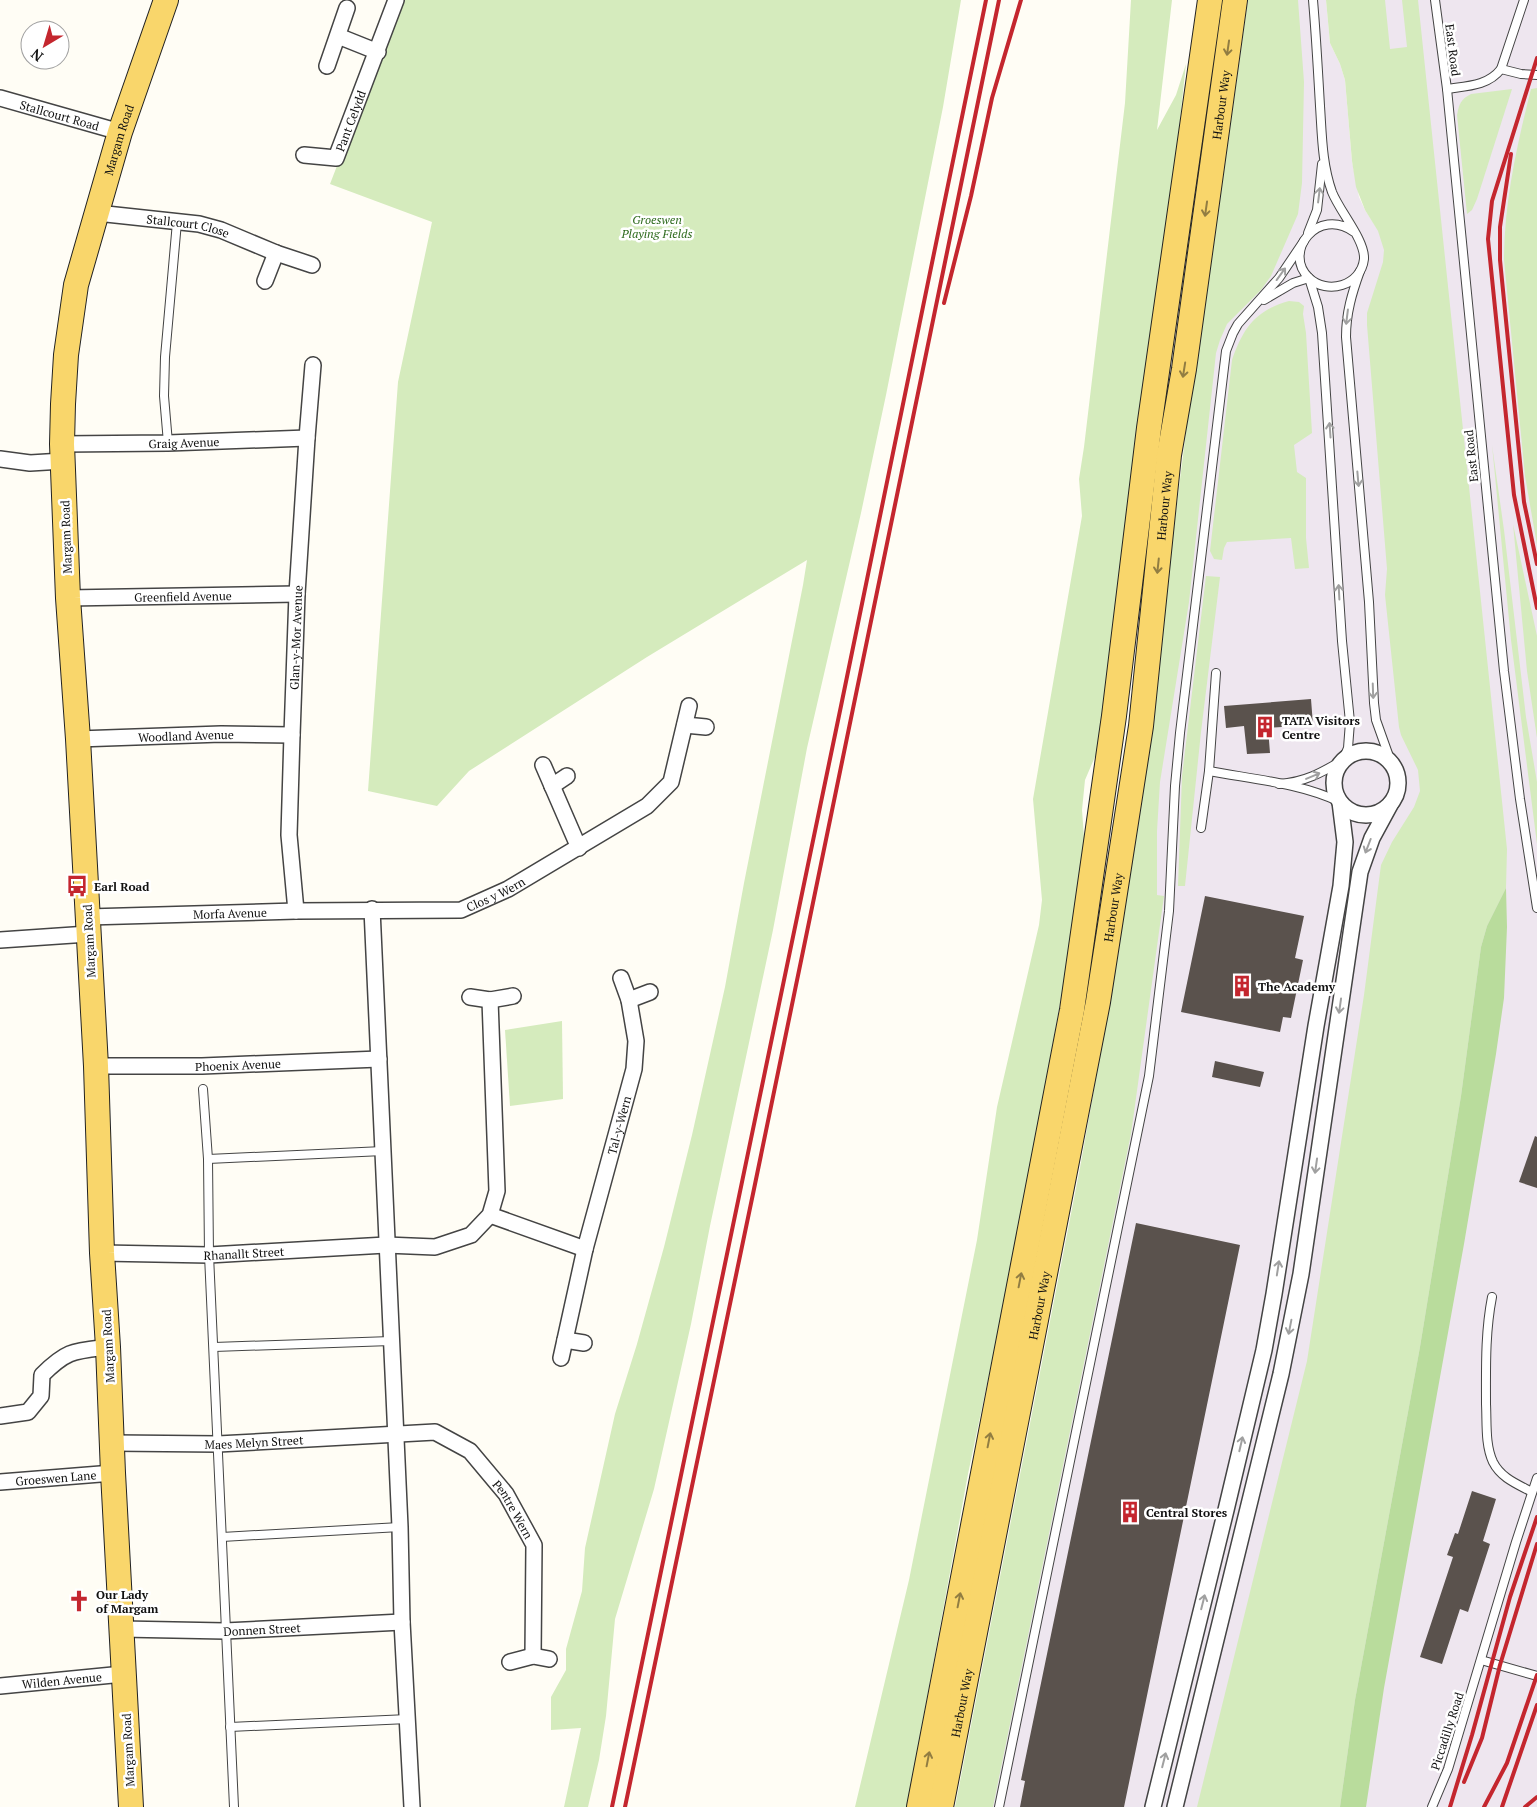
<svg xmlns="http://www.w3.org/2000/svg" width="1537" height="1807" font-family="'PT Serif',serif">
<style>
.industrial{fill:#eee6ef}
.green{fill:#d5ebbd}
.forest{fill:#b9dc9c}
.building{fill:#5a524d}
.lines{fill:none;stroke-linecap:round;stroke-linejoin:round}
.lane-casing{stroke:#444;stroke-width:10}
.street-casing{stroke:#444;stroke-width:18}
.primary-casing{stroke:#222;stroke-width:26}
.lane{stroke:#fff;stroke-width:8}
.street{stroke:#fff;stroke-width:15}
.primary{stroke:#f9d66b;stroke-width:24}
.rail{stroke:#c4262e;stroke-width:4}
.oneway{stroke:#917d42}
.oneway2{stroke:#a0a0a0}
.labels{text-anchor:middle;dominant-baseline:central;stroke-width:5;stroke-linejoin:round;paint-order:stroke}
.street-label{font-size:12px;fill:#111;stroke:#fff}
.park-label{font-size:12px;font-style:italic;fill:#2f6b1f;stroke:#fff}
.poi-label{font-size:12px;font-weight:bold;fill:#111;stroke:#fff;text-anchor:start}
</style>
<rect width="100%" height="100%" fill="#fffdf5"/>
<polygon class="industrial" points="1283,0 1326,0 1330,43 1340,64 1345,80 1352,161 1359,197 1365,210 1378,230 1358,0 1537,0 1537,1807 956,1807 1080,1168 1118,956 1144,769 1168,571"/>
<g class="green">
<polygon points="401,0 961,0 943,107 886,395 861,513 807,748 773,930 710,1226 691,1324 654,1489 615,1619 606,1716 599,1760 588,1807 564,1807 581,1728 551,1730 551,1697 566,1670 566,1649 582,1591 585,1548 615,1414 637,1344 664,1247 692,1135 725,987 744,883 803,585 807,560 647,657 469,771 437,806 368,791 398,382 432,222 330,184"/>
<polygon points="1131,0 1172,0 1157,130 1176,95 1186,64 1172,194 1102,722 1097,752 1085,780 1082,810 1085,851 1074,928 1010,1275 968,1474 907,1807 855,1807 909,1580 977,1240 997,1107 1039,925 1042,900 1033,799 1082,516 1079,479 1084,447 1125,103"/>
<polygon points="1248,0 1298,0 1304,82 1302,183 1298,214 1271,276 1261,290 1227,324 1220,340 1216,353 1189,602 1160,782 1157,831 1157,895 1164,896 1131,1134 993,1807 955,1807 1080,1168 1118,956 1144,769 1194,367 1205,308"/>
<polygon points="1326,0 1385,0 1390,49 1407,47 1402,0 1418,0 1507,849 1506,888 1487,926 1481,947 1461,1096 1420,1347 1355,1700 1340,1807 1197,1807 1307,1361 1364,995 1381,865 1392,842 1414,807 1420,791 1418,770 1401,735 1399,727 1385,595 1387,569 1367,325 1367,313 1383,262 1384,250 1378,231 1365,210 1356,187 1352,161 1345,80 1340,64 1330,43"/>
<path d="M1537,88V545L1525,476L1504,260C1504,202 1517,145 1531,89Z"/>
<path d="M1512,89L1477,199L1472,210L1467,214L1457,115C1459,104 1461,99 1471,94Z"/>
<path d="M1289,301L1299,302L1304,306L1303,314L1306,333L1312,433L1294,445L1297,472L1306,478V538L1309,568L1295,569L1291,538L1227,542L1224,548L1222,560L1214,559L1210,551L1232,360C1243,328 1256,310 1289,301Z"/>
<polygon points="1492,445 1504,530 1526,717 1537,782 1537,844 1511,640"/>
<polygon points="1513,524 1537,636 1537,738 1527,671"/>
<polygon points="1206,576 1220,577 1201,732 1185,886 1178,886 1182,776"/>
<polygon points="562,1021 563,1099 510,1106 505,1030"/>
</g>
<polygon class="forest" points="1506,888 1507,927 1504,998 1496,1054 1464,1244 1384,1688 1366,1807 1340,1807 1355,1700 1420,1347 1461,1096 1481,947 1487,926"/>
<g class="building">
<polygon points="1311,699 1313,725 1268,728 1270,753 1247,754 1244,726 1226,728 1224,706"/>
<polygon points="1205,896 1304,916 1295,958 1303,960 1291,1018 1283,1017 1280,1032 1181,1012"/>
<polygon points="1215,1061 1264,1072 1260,1087 1212,1077"/>
<polygon points="1535,1136 1537,1137 1537,1188 1519,1182"/>
<polygon points="1136,1223 1240,1245 1124,1807 1020,1807 1025,1781 1021,1780"/>
<polygon points="1472,1491 1496,1499 1483,1541 1490,1544 1468,1612 1460,1609 1442,1664 1420,1657 1453,1557 1447,1555 1455,1533 1458,1534"/>
</g>
<g class="lines">
<g class="lane-casing">
<g id="lane">
<path d="M1313,0C1316,35 1318,71 1320,106C1322,135 1322,164 1332,192C1340,212 1365,240 1364,259C1361,286 1327,295 1309,278C1282,252 1318,206 1354,232"/>
<polyline points="1435,0 1447,89 1504,671 1520,799 1537,908"/>
<polyline points="1501,69 1521,74 1537,75"/>
<path d="M1447,89C1467,86 1488,86 1501,69L1524,0"/>
<polyline points="1308,233 1317,210 1322,164"/>
<path d="M1360,271C1352,293 1346,313 1346,337L1369,602L1374,703L1376,720L1391,762"/>
<polyline points="1264,300 1293,283 1309,278"/>
<polyline points="168,443 164,396 165,357 177,222"/>
<path d="M1209,771C1251,779 1301,783 1340,802"/>
<path d="M1279,784C1305,782 1321,773 1343,760L1348,748L1350,722L1342,641L1322,333L1318,307L1309,278"/>
<polyline points="1201,828 1209,771 1216,673"/>
<polyline points="203,1089 208,1159 209,1255 234,1807"/>
<polyline points="208,1159 383,1151"/>
<path d="M1492,1297C1485,1333 1486,1368 1486,1404C1487,1423 1485,1445 1493,1462C1501,1478 1517,1484 1532,1492"/>
<polyline points="214,1347 391,1341"/>
<polyline points="222,1537 400,1527"/>
<polyline points="1481,1660 1537,1676"/>
<polyline points="230,1727 408,1719"/>
<polyline points="999,1807 1149,1076 1169,911 1175,786 1180,733 1226,351 1233,333 1238,324 1279,278 1304,241"/>
<polyline points="1432,1807 1448,1769 1516,1542 1537,1478"/>
</g>
</g>
<g class="street-casing">
<g id="street">
<polyline points="338,36 378,52"/>
<polyline points="327,66 347,8"/>
<path id="s1" d="M0,98L120,132"/>
<path id="s2" d="M304,155L336,158L396,0"/>
<path id="s3" d="M97,213L199,224L221,230L276,253L312,265"/>
<polyline points="265,281 276,253"/>
<path id="s4" d="M62,444L168,443L307,438"/>
<polyline points="0,459 30,463 63,461"/>
<path id="s5" d="M68,598L297,594"/>
<polyline points="685,725 706,727"/>
<path id="s6" d="M78,739L221,734L292,735"/>
<circle cx="1366" cy="783" r="32"/>
<polyline points="543,765 579,848"/>
<polyline points="552,786 567,776"/>
<polyline points="372,909 400,1527 402,1622 412,1807"/>
<path id="s7" d="M296,911L289,835L292,735L297,594L307,438L313,365"/>
<path id="s8" d="M88,917L296,911L461,910L508,889L647,806L671,782L689,706"/>
<polyline points="0,940 88,934"/>
<polyline points="470,997 490,1000 513,996"/>
<polyline points="629,1000 650,992"/>
<path id="s9" d="M96,1066H202L379,1059"/>
<polyline points="490,1215 585,1249"/>
<path id="s10" d="M102,1253L209,1255L386,1245L435,1247L471,1235L490,1215L497,1191L490,1000"/>
<polyline points="565,1340 584,1343"/>
<path id="s11" d="M561,1358L585,1249L634,1069L636,1041L629,1000L621,978"/>
<path d="M0,1416L28,1412L41,1396L42,1375C67,1350 74,1351 108,1347"/>
<path id="s12" d="M113,1443L218,1444L435,1432L470,1451L506,1494L534,1545L533,1656"/>
<path id="s13" d="M0,1482L113,1473"/>
<path id="s14" d="M122,1629L225,1631L402,1622"/>
<polyline points="510,1662 533,1656 549,1659"/>
<path id="s15" d="M0,1686L123,1674"/>
<polyline points="1153,1807 1226,1510 1264,1350 1274,1294 1316,1026 1341,886 1345,842 1340,802"/>
<polyline points="1175,1807 1281,1374 1301,1274 1360,872 1372,838 1391,803"/>
</g>
</g>
<g class="primary-casing">
<g id="primary">
<path id="s16" d="M131,1807L113,1473L108,1347L102,1253L96,1066L78,739L68,598L62,444L63,404L66,355L76,285L120,132L166,0"/>
<polyline points="919,1807 1072,1010 1114,716 1149,428 1210,0"/>
<path id="s17" d="M941,1807L1098,1002L1141,726L1169,455L1184,369L1235,0"/>
</g>
</g>
<use href="#lane" class="lane"/>
<use href="#street" class="street"/>
<use href="#primary" class="primary"/>
<g class="rail">
<polyline points="1537,58 1492,201 1488,239 1514,495 1537,608"/>
<polyline points="1511,154 1500,227 1500,260 1524,502 1537,564"/>
<polyline points="944,303 971,196 992,98 1021,0"/>
<polyline points="1464,1782 1482,1738 1500,1665 1537,1544"/>
<polyline points="612,1807 841,706 986,0"/>
<polyline points="625,1807 754,1189 999,0"/>
<polyline points="1450,1807 1472,1735 1510,1597 1537,1517"/>
<polyline points="1484,1807 1507,1763 1537,1675"/>
<polyline points="1502,1807 1537,1705"/>
<polyline points="1525,1807 1537,1797"/>
</g>
</g>
<defs><path id="oneway-shaft" d="M-6 0H5M1.5-3L5.5 0L1.5 3" fill="none" stroke-width="1.6" stroke-linecap="round" stroke-linejoin="round" transform="scale(1.25)"/></defs>
<g class="oneway">
<use href="#oneway-shaft" transform="translate(1228 48) rotate(98)"/>
<use href="#oneway-shaft" transform="translate(1206 209) rotate(98)"/>
<use href="#oneway-shaft" transform="translate(1184 370) rotate(99)"/>
<use href="#oneway-shaft" transform="translate(1158 566) rotate(96)"/>
<use href="#oneway-shaft" transform="translate(1020 1280) rotate(-79)"/>
<use href="#oneway-shaft" transform="translate(989 1440) rotate(-79)"/>
<use href="#oneway-shaft" transform="translate(959 1600) rotate(-79)"/>
<use href="#oneway-shaft" transform="translate(928 1759) rotate(-79)"/>
</g>
<g class="oneway2">
<use href="#oneway-shaft" transform="translate(1319 195) rotate(-83)"/>
<use href="#oneway-shaft" transform="translate(1281 274) rotate(-54)"/>
<use href="#oneway-shaft" transform="translate(1347 317) rotate(97)"/>
<use href="#oneway-shaft" transform="translate(1330 430) rotate(-94)"/>
<use href="#oneway-shaft" transform="translate(1358 479) rotate(85)"/>
<use href="#oneway-shaft" transform="translate(1339 592) rotate(-93)"/>
<use href="#oneway-shaft" transform="translate(1373 691) rotate(88)"/>
<use href="#oneway-shaft" transform="translate(1313 776) rotate(-23)"/>
<use href="#oneway-shaft" transform="translate(1368 846) rotate(111)"/>
<use href="#oneway-shaft" transform="translate(1340 1006) rotate(98)"/>
<use href="#oneway-shaft" transform="translate(1316 1166) rotate(98)"/>
<use href="#oneway-shaft" transform="translate(1278 1268) rotate(-81)"/>
<use href="#oneway-shaft" transform="translate(1290 1327) rotate(101)"/>
<use href="#oneway-shaft" transform="translate(1241 1444) rotate(-77)"/>
<use href="#oneway-shaft" transform="translate(1203 1602) rotate(-76)"/>
<use href="#oneway-shaft" transform="translate(1164 1760) rotate(-76)"/>
</g>
<defs>
<g id="building-bare" transform="scale(1.725)"><path d="M-4-6H4V6H1V3H-1V6H-4ZM-2.5-4.3h1.7v1.8h-1.7ZM.8-4.3h1.7v1.8H.8ZM-2.5-1h1.7V.8h-1.7ZM.8-1h1.7V.8H.8Z" fill="#c4262e" stroke="#fff" stroke-width="2.5" paint-order="stroke"/></g>
<g id="bus-bare" transform="scale(1.725)"><path d="M-5-6H5V4H4V6H2V4H-2V6H-4V4H-5ZM-3.5-4V0h7V-4ZM-3.5 1.2v1.5H-2V1.2ZM2 1.2v1.5H3.5V1.2Z" fill="#c4262e" stroke="#fff" stroke-width="2.5" paint-order="stroke"/></g>
<g id="church-bare" transform="scale(1.725)"><path d="M-1.2-6h2.4v3.5h3.3v2.4h-3.3V6h-2.4V-.1h-3.3v-2.4h3.3Z" fill="#c4262e" stroke="#fff" stroke-width="2.5" paint-order="stroke"/></g>
</defs>
<g fill-rule="evenodd">
<use href="#building-bare" x="1265" y="727"/>
<use href="#bus-bare" x="77" y="886"/>
<use href="#building-bare" x="1242" y="986"/>
<use href="#building-bare" x="1130" y="1512"/>
<use href="#church-bare" x="79" y="1601"/>
</g>
<g class="labels">
<g class="street-label">
<text transform="translate(1453 50) rotate(83)">East Road</text>
<text stroke="none"><textPath href="#s17" startOffset="1726">Harbour Way</textPath></text>
<text stroke="none"><textPath href="#s1" startOffset="62">Stallcourt Road</textPath></text>
<text stroke="none"><textPath href="#s2" startOffset="72">Pant Celydd</textPath></text>
<text stroke="none"><textPath href="#s16" startOffset="1676">Margam Road</textPath></text>
<text stroke="none"><textPath href="#s3" startOffset="92">Stallcourt Close</textPath></text>
<text stroke="none"><textPath href="#s4" startOffset="122">Graig Avenue</textPath></text>
<text transform="translate(1471 456) rotate(-96)">East Road</text>
<text stroke="none"><textPath href="#s17" startOffset="1321">Harbour Way</textPath></text>
<text transform="translate(66 537) rotate(-92)">Margam Road</text>
<text stroke="none"><textPath href="#s5" startOffset="115">Greenfield Avenue</textPath></text>
<text stroke="none"><textPath href="#s7" startOffset="274">Glan-y-Mor Avenue</textPath></text>
<text stroke="none"><textPath href="#s6" startOffset="108">Woodland Avenue</textPath></text>
<text stroke="none"><textPath href="#s8" startOffset="411">Clos y Wern</textPath></text>
<text stroke="none"><textPath href="#s17" startOffset="916">Harbour Way</textPath></text>
<text stroke="none"><textPath href="#s8" startOffset="142">Morfa Avenue</textPath></text>
<text transform="translate(89 941) rotate(-93)">Margam Road</text>
<text stroke="none"><textPath href="#s9" startOffset="142">Phoenix Avenue</textPath></text>
<text stroke="none"><textPath href="#s11" startOffset="240">Tal-y-Wern</textPath></text>
<text stroke="none"><textPath href="#s10" startOffset="142">Rhanallt Street</textPath></text>
<text stroke="none"><textPath href="#s17" startOffset="511">Harbour Way</textPath></text>
<text transform="translate(108 1346) rotate(-93)">Margam Road</text>
<text stroke="none"><textPath href="#s12" startOffset="141">Maes Melyn Street</textPath></text>
<text stroke="none"><textPath href="#s13" startOffset="56">Groeswen Lane</textPath></text>
<text stroke="none"><textPath href="#s12" startOffset="435">Pentre Wern</textPath></text>
<text stroke="none"><textPath href="#s14" startOffset="140">Donnen Street</textPath></text>
<text stroke="none"><textPath href="#s15" startOffset="62">Wilden Avenue</textPath></text>
<text stroke="none"><textPath href="#s17" startOffset="106">Harbour Way</textPath></text>
<text transform="translate(1447 1731) rotate(-72)">Piccadilly Road</text>
<text transform="translate(128 1750) rotate(-93)">Margam Road</text>
</g>
<g class="park-label">
<text x="657" y="219">Groeswen<tspan x="657" dy="14">Playing Fields</tspan></text>
</g>
<g class="poi-label">
<text x="1282" y="720">TATA Visitors<tspan x="1282" dy="14">Centre</tspan></text>
<text x="94" y="886">Earl Road</text>
<text x="1258" y="986">The Academy</text>
<text x="1146" y="1512">Central Stores</text>
<text x="96" y="1594">Our Lady<tspan x="96" dy="14">of Margam</tspan></text>
</g>
</g>
<g transform="translate(45 45) rotate(218)"><circle r="24" fill="#ffffff" stroke="#a0a0a0"/>
<path d="M0-4L9 19L0 12L-9 19Z" fill="#c4262e"/>
<text y="-8" font-size="14" font-weight="bold" text-anchor="middle" fill="#111111">N</text>
</g>
</svg>
